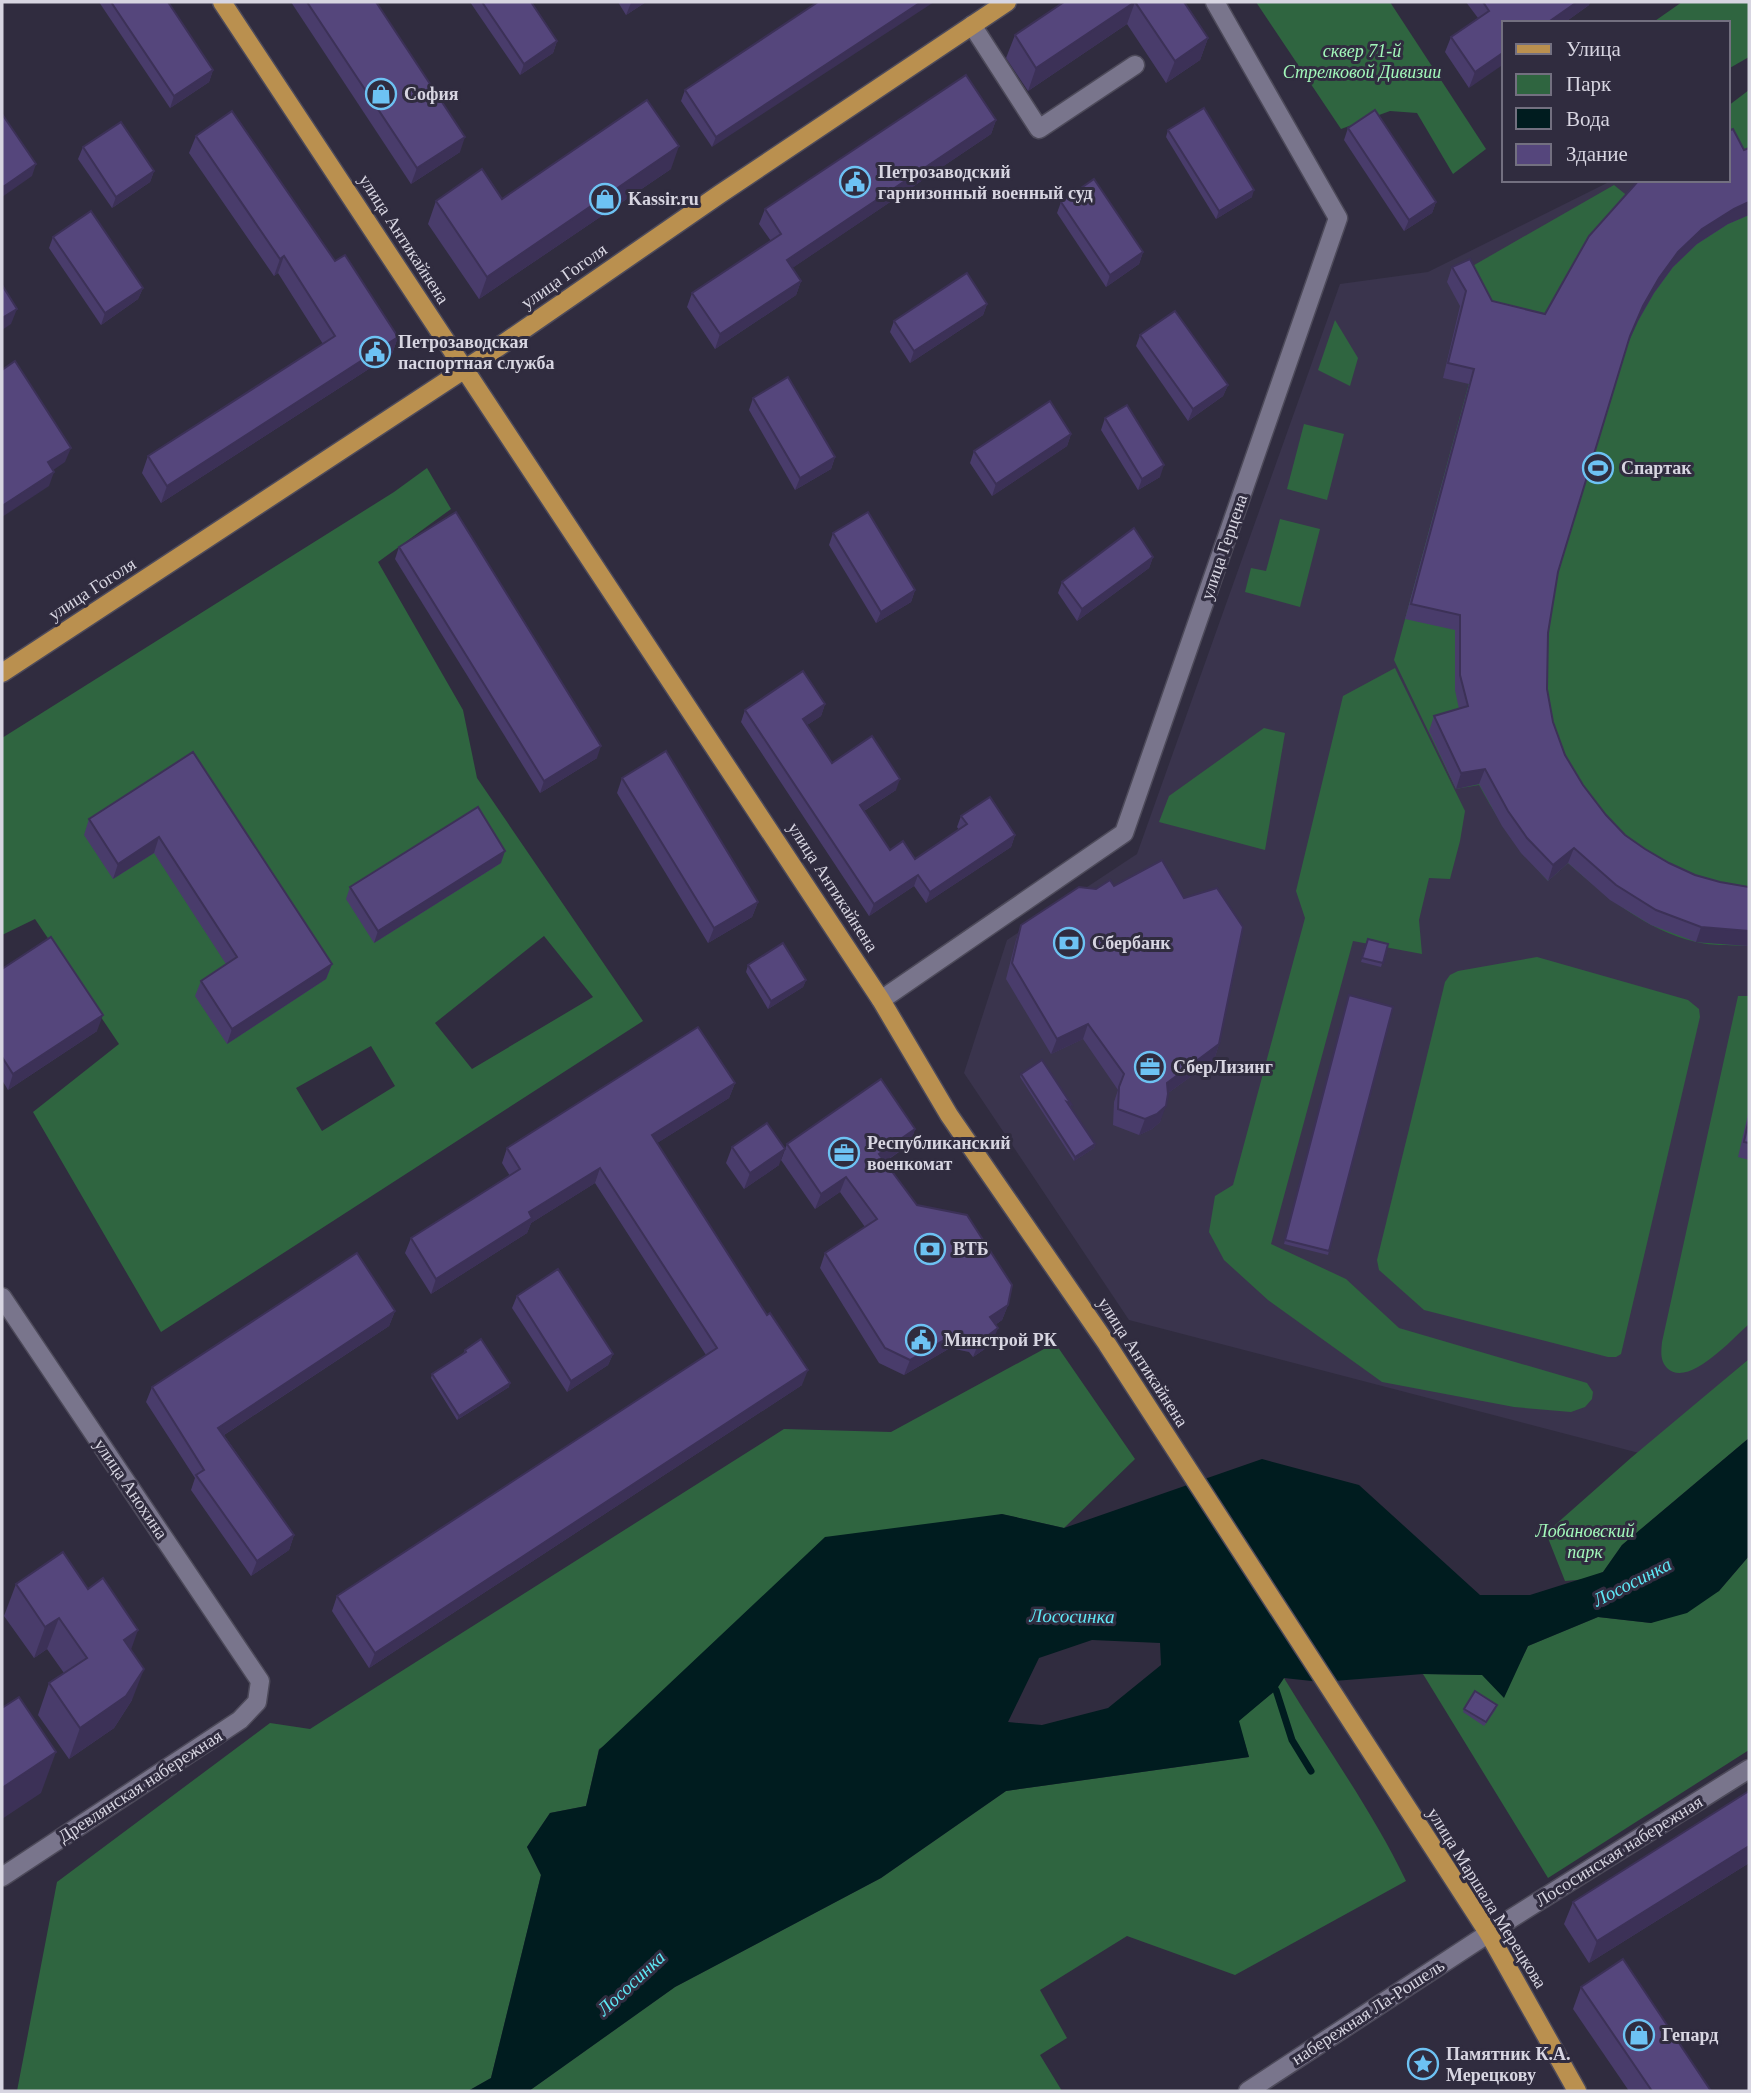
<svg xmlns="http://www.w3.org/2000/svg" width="1751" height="2093" font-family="'Times New Roman',serif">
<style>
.built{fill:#3a344d}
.green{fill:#2f6540;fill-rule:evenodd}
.water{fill:#001c1f;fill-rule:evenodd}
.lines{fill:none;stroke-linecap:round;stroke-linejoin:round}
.stream{stroke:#001c1f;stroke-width:7}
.minor-casing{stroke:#4d4a5a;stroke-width:21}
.major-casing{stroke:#4d4a5a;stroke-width:21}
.minor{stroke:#79758c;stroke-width:18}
.major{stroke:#ba904f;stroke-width:18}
.wall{fill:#493c6b}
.shaded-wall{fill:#3c3157}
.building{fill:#55467c;stroke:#3c3157;stroke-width:2}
.labels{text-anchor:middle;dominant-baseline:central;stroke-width:6;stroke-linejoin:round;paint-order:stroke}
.park-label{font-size:18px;font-style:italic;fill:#a2f8ba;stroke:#302c3f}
.poi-label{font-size:18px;font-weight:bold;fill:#d7d5e1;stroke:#302c3f;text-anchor:start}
.street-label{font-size:18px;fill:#d7d5e1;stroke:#302c3f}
.water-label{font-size:19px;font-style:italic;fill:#5ee7f5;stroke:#302c3f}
</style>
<rect width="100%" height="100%" fill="#302c3f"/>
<polygon class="built" points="1749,129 1749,1359 1639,1453 1129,1320 964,1073 1007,940 1137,854 1340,284 1428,272 1613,180 1728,180"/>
<g class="green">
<polygon points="1256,2 1390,2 1486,149 1453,174 1417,113 1390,111 1341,129"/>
<polygon points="1682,2 1749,2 1749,57 1728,69 1728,23 1652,23"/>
<polygon points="1749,90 1749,157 1728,142 1728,106"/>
<path d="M1749,161V946C1732,945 1712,946 1696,942C1645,930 1606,896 1568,863L1548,881C1520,851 1498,821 1479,785L1456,789L1394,660L1487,316L1469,268L1614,185L1630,198L1728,180Z"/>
<polygon points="1335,320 1358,358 1350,386 1318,370"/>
<polygon points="1304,424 1344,434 1327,500 1287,489"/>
<path d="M427,468L451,509L378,562L463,710L477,778L643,1021L161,1332L33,1112L119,1044L35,919L2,935V738L394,492ZM544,936L593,997L472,1069L435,1023ZM371,1046L395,1086L322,1131L296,1088Z"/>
<polygon points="1280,519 1320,529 1300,607 1245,592 1251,568 1266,571"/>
<polygon points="1395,668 1465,811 1460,841 1450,879 1429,878 1419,920 1422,954 1353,941 1271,1244 1346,1279 1399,1328 1587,1383 1593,1392 1592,1399 1585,1407 1571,1412 1514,1407 1382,1382 1268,1300 1224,1260 1209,1232 1215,1196 1233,1185 1305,918 1296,891 1343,696"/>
<polygon points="1264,728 1285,733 1265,850 1159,822 1169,796"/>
<polygon points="1537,957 1688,1000 1699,1009 1700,1017 1621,1354 1616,1357 1608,1357 1424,1310 1379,1270 1377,1260 1445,982 1450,975 1458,971"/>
<path d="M1738,996H1749V1324C1733,1338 1688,1389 1667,1368C1660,1360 1661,1352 1662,1342Z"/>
<polygon points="1055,1343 1135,1459 1064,1528 1001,1514 599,1749 586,1806 550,1813 527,1847 541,1875 491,2078 468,2091 17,2091 57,1882 270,1723 310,1729 784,1429 891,1432"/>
<polygon points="1749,1359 1749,1438 1622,1545 1603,1572 1588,1579 1565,1581 1546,1533 1632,1457"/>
<polygon points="1749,1556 1749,1750 1548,1878 1423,1674 1483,1675 1521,1660 1528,1646 1598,1617 1651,1623 1719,1591"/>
<path d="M1284,1678C1325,1746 1372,1810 1406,1881L1235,1975L1127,1936L1040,1990L1067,2038L1040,2055L1062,2091H529L675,1987L881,1878L1006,1791L1249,1757L1238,1721L1276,1690Z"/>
</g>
<path class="water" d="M1749,1438V1556L1719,1591L1687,1613L1651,1623L1598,1617L1528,1646L1504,1698L1482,1675L1423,1674L1321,1682L1284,1678L1276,1690L1239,1721L1249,1757L1006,1791L881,1878L675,1987L529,2091H468L491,2078L541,1875L527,1847L550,1813L586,1806L599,1750L825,1537L1002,1514L1064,1528L1262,1459L1359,1485L1480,1595H1530L1603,1572L1622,1545ZM1092,1640L1160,1643L1161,1665L1108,1708L1042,1725L1008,1722L1039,1658Z"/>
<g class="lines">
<polyline class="stream" points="1276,1690 1292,1740 1311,1771"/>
<g class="minor-casing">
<g id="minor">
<polyline points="972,25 1039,129 1135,65"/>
<polyline points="881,1000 1124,833 1338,218 1215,2"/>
<polyline points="2,1297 260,1681 257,1702 240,1720 2,1877"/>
<polyline points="1248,2091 1512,1918 1749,1769"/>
</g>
</g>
<g class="major-casing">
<g id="major">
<polyline points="222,2 881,1000 949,1115 1107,1344 1489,1934 1577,2091"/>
<polyline points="2,673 497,348 720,194 1007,2"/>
</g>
</g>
<use href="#minor" class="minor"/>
<use href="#major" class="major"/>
</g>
<g class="wall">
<polygon points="99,2 168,2 213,70 209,82 170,108"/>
<polygon points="291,2 376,2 460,152 411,184"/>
<polygon points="470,2 531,2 557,41 553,53 520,75"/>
<polygon points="618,2 646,2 626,15"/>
<polygon points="818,2 712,147 681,101 685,90"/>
<polygon points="1064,2 1184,2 1208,38 1200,60 1166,83 1127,24 1028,91 1006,58 1015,35"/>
<polygon points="1466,2 1590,2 1589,5 1564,23 1504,23 1469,88 1445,52 1451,37 1478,18"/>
<polygon points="996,120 991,134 792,268 801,281 796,295 715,349 687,307 692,293 771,241 759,224 765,209"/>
<polygon points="1348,128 1436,202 1432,213 1404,231 1344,140"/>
<polygon points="1168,130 1252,197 1216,219 1166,137"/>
<polygon points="196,136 335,261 398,337 392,354 161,503 142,473 148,456 323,344 278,273 274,276 189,153"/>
<polygon points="83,147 154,171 150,182 112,208 78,159"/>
<polygon points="1749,148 1749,215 1728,224 1697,244 1673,267 1654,293 1638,321 1627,345 1558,572 1548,633 1547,689 1553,722 1565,755 1583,785 1606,815 1625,835 1645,849 1669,863 1695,875 1720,882 1749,887 1749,946 1696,942 1651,925 1610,900 1568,863 1548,881 1521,853 1502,826 1479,784 1456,789 1429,731 1434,716 1459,709 1455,690 1455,630 1405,619 1469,384 1443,378 1460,306 1447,282 1452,267 1492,301 1545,314 1744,150"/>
<polygon points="671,169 479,299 428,224 436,201 502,199"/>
<polygon points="1061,202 1143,252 1139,264 1106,287 1057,213"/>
<polygon points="53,237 143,288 138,299 101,325 49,248"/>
<polygon points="987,304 983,315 910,363 890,332 894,321"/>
<polygon points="1140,335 1228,385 1223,396 1188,421 1136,346"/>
<polygon points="753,398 835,457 831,469 795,490 749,410"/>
<polygon points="1105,418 1160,477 1138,490 1101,430"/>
<polygon points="1071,434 1067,446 992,496 970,463 974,451"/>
<polygon points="833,533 915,590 911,602 876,623 829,545"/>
<polygon points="399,547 597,758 540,793 395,559"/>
<polygon points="1153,557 1149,568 1077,621 1058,593 1062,582"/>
<polygon points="825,704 821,716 807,725 832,763 896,790 864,811 890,850 915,859 959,830 957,827 961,816 1015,835 1011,847 926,903 914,886 869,916 741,722 745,710"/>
<polygon points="193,752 332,964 326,979 227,1044 195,996 201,981 226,964 154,853 113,879 84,835 89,819"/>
<polygon points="622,778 758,902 752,917 708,943 617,793"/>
<polygon points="501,863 374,943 346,899 350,887"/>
<polygon points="1021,925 1219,1044 1214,1060 1168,1093 1160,1122 1152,1129 1139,1135 1113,1125 1114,1102 1118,1090 1083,1039 1051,1054 1006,979 1016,940"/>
<polygon points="1368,939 1388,944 1381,967 1361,962"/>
<polygon points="748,965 806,980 803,987 768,1009 746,972"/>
<polygon points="2,969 97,1031 8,1090 2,1080"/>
<polygon points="1348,999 1329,1251 1328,1255 1284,1244"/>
<polygon points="1021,1074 1071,1104 1070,1107 1095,1144 1094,1148 1074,1161 1020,1077"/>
<polygon points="735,1083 729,1098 657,1143 802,1385 369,1668 332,1611 337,1596 706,1355 595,1183 531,1223 527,1233 431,1294 405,1253 411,1238 510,1176 502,1163 507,1148"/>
<polygon points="1749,1110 1749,1160 1738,1157"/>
<polygon points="915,1129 910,1144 885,1162 917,1205 1008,1305 1002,1320 995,1325 992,1344 973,1357 969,1352 950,1348 904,1375 879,1363 820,1268 825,1253 865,1227 840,1192 815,1209 781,1160 787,1144"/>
<polygon points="732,1147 779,1165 744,1189 726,1163"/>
<polygon points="517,1296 613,1354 608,1365 567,1392 512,1308"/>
<polygon points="395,1311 389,1326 224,1435 294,1535 289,1550 251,1576 191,1490 195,1478 146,1402 152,1387"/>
<polygon points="465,1350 509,1387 457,1420 431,1378 432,1374 463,1354"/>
<polygon points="16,1584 131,1650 132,1700 114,1728 69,1759 38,1715 49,1683 64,1673 47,1649 34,1658 4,1616"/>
<polygon points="1464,1709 1496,1709 1484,1726 1463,1712"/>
<polygon points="1749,1791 1749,1863 1589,1963 1564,1924 1573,1902"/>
<polygon points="1581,1987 1711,2091 1629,2091 1573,2009"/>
</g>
<g class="shaded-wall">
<polygon points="633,2 646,2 626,15 631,3"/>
<polygon points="921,2 934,2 712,147 716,137"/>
<polygon points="1135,2 1127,24 1028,91 1036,68"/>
<polygon points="1577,2 1590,2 1589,5 1564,23 1547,23"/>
<polygon points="1208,38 1200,60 1166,83 1175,61"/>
<polygon points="557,41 553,53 520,75 524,64"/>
<polygon points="1504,52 1504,64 1469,88 1475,72"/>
<polygon points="213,70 209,82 170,108 174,96"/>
<polygon points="996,120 991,134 782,275 787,260"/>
<polygon points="465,137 460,152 411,184 417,168"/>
<polygon points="679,146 671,169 479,299 487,277"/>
<polygon points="36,164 32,176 2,197 3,187"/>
<polygon points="154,171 150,182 112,208 116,197"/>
<polygon points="1254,190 1252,197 1216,219 1219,211"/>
<polygon points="1436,202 1432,213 1404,231 1409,220"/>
<polygon points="1749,202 1749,215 1728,224 1697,244 1673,267 1654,293 1638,321 1624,352 1643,306 1659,278 1678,252 1702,229 1734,209"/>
<polygon points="1143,252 1139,264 1106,287 1110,275"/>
<polygon points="284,256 278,273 274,276 280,259"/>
<polygon points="801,281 796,295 715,349 720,334"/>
<polygon points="143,288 138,299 101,325 105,313"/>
<polygon points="987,304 983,315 910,363 914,351"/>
<polygon points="17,309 11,324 2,330 2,318"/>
<polygon points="398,337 392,354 161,503 167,486"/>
<polygon points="1228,385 1223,396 1188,421 1193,409"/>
<polygon points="1071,434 1067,446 992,496 996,484"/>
<polygon points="71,448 65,462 43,477 48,462"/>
<polygon points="835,457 831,469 795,490 800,478"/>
<polygon points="1164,465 1160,477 1138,490 1142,479"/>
<polygon points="54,472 49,486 2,517 2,506"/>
<polygon points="1153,557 1149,568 1077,621 1082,609"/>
<polygon points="915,590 911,602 876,623 881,612"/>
<polygon points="825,704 821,716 798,731 803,719"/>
<polygon points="601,746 597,758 540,793 544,781"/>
<polygon points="1485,769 1479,784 1456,789 1461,773"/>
<polygon points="900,779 896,790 856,816 860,805"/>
<polygon points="1015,835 1011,847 926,903 930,892"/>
<polygon points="159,837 154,853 113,879 118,864"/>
<polygon points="1574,848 1568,863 1548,881 1553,865"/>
<polygon points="505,851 501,863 374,943 378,931"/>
<polygon points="918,875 914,886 869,916 874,904"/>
<polygon points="758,902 752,917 708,943 714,928"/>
<polygon points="1701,927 1749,931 1749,946 1696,942"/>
<polygon points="332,964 326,979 227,1044 232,1029"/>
<polygon points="806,980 803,987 768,1009 771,1001"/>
<polygon points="103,1015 97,1031 8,1090 13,1074"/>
<polygon points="1088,1024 1083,1039 1051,1054 1057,1039"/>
<polygon points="1219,1044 1214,1060 1161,1098 1167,1083"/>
<polygon points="735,1083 729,1098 646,1150 652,1135"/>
<polygon points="1166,1106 1160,1122 1152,1129 1139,1135 1145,1119"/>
<polygon points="915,1129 910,1144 874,1169 879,1154"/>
<polygon points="1095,1144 1094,1148 1074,1161 1075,1157"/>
<polygon points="785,1149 779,1165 744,1189 750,1173"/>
<polygon points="600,1168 595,1183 531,1223 527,1233 431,1294 436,1279 529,1212"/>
<polygon points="846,1177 840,1192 815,1209 821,1194"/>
<polygon points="1008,1305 1002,1320 985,1332 990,1317"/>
<polygon points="395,1311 389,1326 213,1442 218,1428"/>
<polygon points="998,1328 992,1344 973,1357 979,1342"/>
<polygon points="956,1333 950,1348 904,1375 910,1360"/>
<polygon points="613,1354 608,1365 567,1392 571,1381"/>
<polygon points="808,1370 802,1385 369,1668 375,1653"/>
<polygon points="510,1383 509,1387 457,1420 459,1416"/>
<polygon points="294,1535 289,1550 251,1576 257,1561"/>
<polygon points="59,1618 47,1649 34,1658 45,1627"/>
<polygon points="138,1630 127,1661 124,1640"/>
<polygon points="144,1669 132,1700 114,1728 69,1759 80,1728"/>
<polygon points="56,1752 41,1793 2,1819 2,1788"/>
<polygon points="1749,1846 1749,1863 1589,1963 1597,1941"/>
</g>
<g class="building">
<polygon points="111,2 168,2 213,70 174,96"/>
<polygon points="307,2 376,2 465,137 417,168"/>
<polygon points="482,2 531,2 557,41 524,64"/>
<polygon points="818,2 921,2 716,137 685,90"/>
<polygon points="1064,2 1184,2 1208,38 1175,61 1135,2 1036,68 1015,35"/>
<polygon points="1483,2 1577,2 1547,23 1504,23 1504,52 1475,72 1451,37 1489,11"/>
<polygon points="966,75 996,120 787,260 801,281 720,334 692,293 781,234 765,209"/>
<polygon points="647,100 679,146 487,277 436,201 482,169 502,199"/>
<polygon points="1204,108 1254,190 1219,211 1168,130"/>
<polygon points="1375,110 1436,202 1409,220 1348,128"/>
<polygon points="232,111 335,261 345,255 398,337 167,486 148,456 335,336 284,256 280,259 196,136"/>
<polygon points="2,114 36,164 3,187 2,185"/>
<polygon points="121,122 154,171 116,197 83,147"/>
<polygon points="1733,129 1744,150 1749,148 1749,202 1734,209 1702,229 1678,252 1659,278 1643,306 1630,336 1558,572 1548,633 1547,689 1553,722 1565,755 1583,785 1606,815 1625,835 1645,849 1669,863 1695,875 1720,882 1749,887 1749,931 1701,927 1656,910 1616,885 1574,848 1553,865 1527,838 1508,811 1485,769 1461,773 1434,716 1468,706 1460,675 1460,615 1411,604 1474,369 1448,363 1466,291 1452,267 1470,259 1492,301 1545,314 1589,236 1639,180 1728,180 1728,131"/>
<polygon points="1094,179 1143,252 1110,275 1061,202"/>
<polygon points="91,211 143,288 105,313 53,237"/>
<polygon points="967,273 987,304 914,351 894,321"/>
<polygon points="2,285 17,309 2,318"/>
<polygon points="1175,311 1228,385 1193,409 1140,335"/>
<polygon points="15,361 71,448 48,462 54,472 2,506 2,370"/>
<polygon points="788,377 835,457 800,478 753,398"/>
<polygon points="1050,401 1071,434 996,484 974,451"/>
<polygon points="1127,405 1164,465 1142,479 1105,418"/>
<polygon points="456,512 601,746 544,781 399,547"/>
<polygon points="868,512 915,590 881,612 833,533"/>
<polygon points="1134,528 1153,557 1082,609 1062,582"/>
<polygon points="803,671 825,704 803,719 832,763 872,736 900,779 860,805 890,850 903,841 915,859 967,824 961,816 990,797 1015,835 930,892 918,875 874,904 745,710"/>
<polygon points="666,751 758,902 714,928 622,778"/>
<polygon points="193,752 332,964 232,1029 201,981 237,957 159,837 118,864 89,819"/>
<polygon points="478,807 505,851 378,931 350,887"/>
<polygon points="1162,860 1184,898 1217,888 1243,927 1219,1044 1167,1083 1168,1094 1166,1106 1157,1114 1145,1119 1118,1109 1119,1087 1124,1074 1088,1024 1057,1039 1012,963 1021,925 1079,887 1096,889 1110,880 1114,886"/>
<polygon points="51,937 103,1015 13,1074 2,1057 2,969"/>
<polygon points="1368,939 1388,944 1383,963 1362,958"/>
<polygon points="783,943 806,980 771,1001 748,965"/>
<polygon points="1349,995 1393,1007 1329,1251 1285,1240"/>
<polygon points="698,1027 735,1083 652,1135 767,1315 770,1313 808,1370 375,1653 337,1596 717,1348 600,1168 529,1212 532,1218 436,1279 411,1238 520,1169 507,1148"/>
<polygon points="1042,1060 1071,1104 1067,1102 1095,1144 1075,1157 1021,1074"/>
<polygon points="881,1079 915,1129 879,1154 917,1205 967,1215 1012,1285 1008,1305 990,1317 998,1328 979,1342 974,1337 956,1333 910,1360 885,1348 825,1253 877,1219 846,1177 821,1194 787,1144"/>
<polygon points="1749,1118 1749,1143 1744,1142"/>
<polygon points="767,1123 785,1149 750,1173 732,1147"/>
<polygon points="357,1253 395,1311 218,1428 294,1535 257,1561 196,1475 204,1470 152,1387"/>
<polygon points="558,1269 613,1354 571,1381 517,1296"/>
<polygon points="481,1339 510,1383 459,1416 432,1374 466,1352 465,1350"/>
<polygon points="63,1552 88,1589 103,1578 138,1630 124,1640 144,1669 126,1696 80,1728 49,1683 87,1658 59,1618 45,1627 16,1584"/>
<polygon points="1475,1691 1497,1705 1486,1722 1464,1709"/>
<polygon points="19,1697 56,1752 2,1788 2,1708"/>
<polygon points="1749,1791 1749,1846 1597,1941 1573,1902"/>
<polygon points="1623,1959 1711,2091 1652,2091 1581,1987"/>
</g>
<defs>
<g id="shop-ring" transform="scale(1.575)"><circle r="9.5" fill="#302c3f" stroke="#6dc2f3" stroke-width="1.5"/><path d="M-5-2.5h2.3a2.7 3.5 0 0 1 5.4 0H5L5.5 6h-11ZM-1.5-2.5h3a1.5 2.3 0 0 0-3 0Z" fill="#6dc2f3"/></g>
<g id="civic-ring" transform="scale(1.575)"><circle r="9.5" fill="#302c3f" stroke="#6dc2f3" stroke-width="1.5"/><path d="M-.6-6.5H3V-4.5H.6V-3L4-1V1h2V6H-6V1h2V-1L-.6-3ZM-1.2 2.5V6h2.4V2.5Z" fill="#6dc2f3"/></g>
<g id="stadium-ring" transform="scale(1.575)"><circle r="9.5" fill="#302c3f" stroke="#6dc2f3" stroke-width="1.5"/><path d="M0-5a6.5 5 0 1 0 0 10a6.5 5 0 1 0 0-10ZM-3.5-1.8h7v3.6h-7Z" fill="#6dc2f3"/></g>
<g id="bank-ring" transform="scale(1.575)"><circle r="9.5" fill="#302c3f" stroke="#6dc2f3" stroke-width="1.5"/><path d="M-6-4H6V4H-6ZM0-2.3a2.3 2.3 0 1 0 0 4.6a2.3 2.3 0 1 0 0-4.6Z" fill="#6dc2f3"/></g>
<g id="office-ring" transform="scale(1.575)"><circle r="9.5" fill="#302c3f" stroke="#6dc2f3" stroke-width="1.5"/><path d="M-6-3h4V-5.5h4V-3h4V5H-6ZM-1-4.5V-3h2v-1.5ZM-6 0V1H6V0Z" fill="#6dc2f3"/></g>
<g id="sight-ring" transform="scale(1.575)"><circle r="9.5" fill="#302c3f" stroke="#6dc2f3" stroke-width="1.5"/><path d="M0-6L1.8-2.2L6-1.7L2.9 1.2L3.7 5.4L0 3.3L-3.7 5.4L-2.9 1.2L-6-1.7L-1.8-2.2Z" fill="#6dc2f3"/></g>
</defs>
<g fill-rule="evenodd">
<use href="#shop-ring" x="381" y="94"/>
<use href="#civic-ring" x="855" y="182"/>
<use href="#shop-ring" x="605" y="199"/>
<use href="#civic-ring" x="375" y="352"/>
<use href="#stadium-ring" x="1598" y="468"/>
<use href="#bank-ring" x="1069" y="943"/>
<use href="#office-ring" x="1150" y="1067"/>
<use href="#office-ring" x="844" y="1153"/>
<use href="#bank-ring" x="930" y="1249"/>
<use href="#civic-ring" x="921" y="1340"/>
<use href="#shop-ring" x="1639" y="2035"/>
<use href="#sight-ring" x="1423" y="2064"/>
</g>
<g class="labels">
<g class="park-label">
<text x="1362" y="51">сквер 71-й<tspan x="1362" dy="21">Стрелковой Дивизии</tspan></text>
<text x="1585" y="1531">Лобановский<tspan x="1585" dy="21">парк</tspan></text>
</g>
<g class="poi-label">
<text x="404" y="94">София</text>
<text x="878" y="172">Петрозаводский<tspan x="878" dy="21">гарнизонный военный суд</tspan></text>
<text x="628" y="199">Kassir.ru</text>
<text x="398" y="342">Петрозаводская<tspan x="398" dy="21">паспортная служба</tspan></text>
<text x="1621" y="468">Спартак</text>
<text x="1092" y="943">Сбербанк</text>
<text x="1173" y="1067">СберЛизинг</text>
<text x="867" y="1143">Республиканский<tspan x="867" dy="21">военкомат</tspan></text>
<text x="953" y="1249">ВТБ</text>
<text x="944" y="1340">Минстрой РК</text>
<text x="1662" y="2035">Гепард</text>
<text x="1446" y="2054">Памятник К.А.<tspan x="1446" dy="21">Мерецкову</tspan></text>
</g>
<g class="street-label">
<text transform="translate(404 239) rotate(57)">улица Антикайнена</text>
<text transform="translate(564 276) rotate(-35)">улица Гоголя</text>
<text transform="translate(1224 547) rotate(-71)">улица Герцена</text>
<text transform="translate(92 589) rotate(-33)">улица Гоголя</text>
<text transform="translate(833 887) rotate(57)">улица Антикайнена</text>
<text transform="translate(1143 1362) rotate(57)">улица Антикайнена</text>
<text transform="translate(131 1489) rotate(56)">улица Анохина</text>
<text transform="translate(140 1786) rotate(-33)">Древлянская набережная</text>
<text transform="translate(1619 1851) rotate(-32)">Лососинская набережная</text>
<text transform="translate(1487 1898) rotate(58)">улица Маршала Мерецкова</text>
<text transform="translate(1368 2012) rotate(-33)">набережная Ла-Рошель</text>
</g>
<g class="water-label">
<text transform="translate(1632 1582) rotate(-27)">Лососинка</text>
<text transform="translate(1072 1616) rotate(1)">Лососинка</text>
<text transform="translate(631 1983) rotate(-43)">Лососинка</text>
</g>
</g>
<rect width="1751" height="2093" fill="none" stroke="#d7d5e1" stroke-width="7"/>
<rect x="1502" y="21" width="228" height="161" fill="#302c3f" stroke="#737080" stroke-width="2"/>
<rect x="1516" y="44" width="35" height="10" fill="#ba904f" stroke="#737080" stroke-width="2"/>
<text x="1566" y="56" font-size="21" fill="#d7d5e1">Улица</text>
<rect x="1516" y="74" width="35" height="21" fill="#2f6540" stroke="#737080" stroke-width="2"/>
<text x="1566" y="91" font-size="21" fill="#d7d5e1">Парк</text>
<rect x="1516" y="108" width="35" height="21" fill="#001c1f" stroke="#737080" stroke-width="2"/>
<text x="1566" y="126" font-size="21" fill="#d7d5e1">Вода</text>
<rect x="1516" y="144" width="35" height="21" fill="#55467c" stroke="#737080" stroke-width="2"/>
<text x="1566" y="161" font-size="21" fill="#d7d5e1">Здание</text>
</svg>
